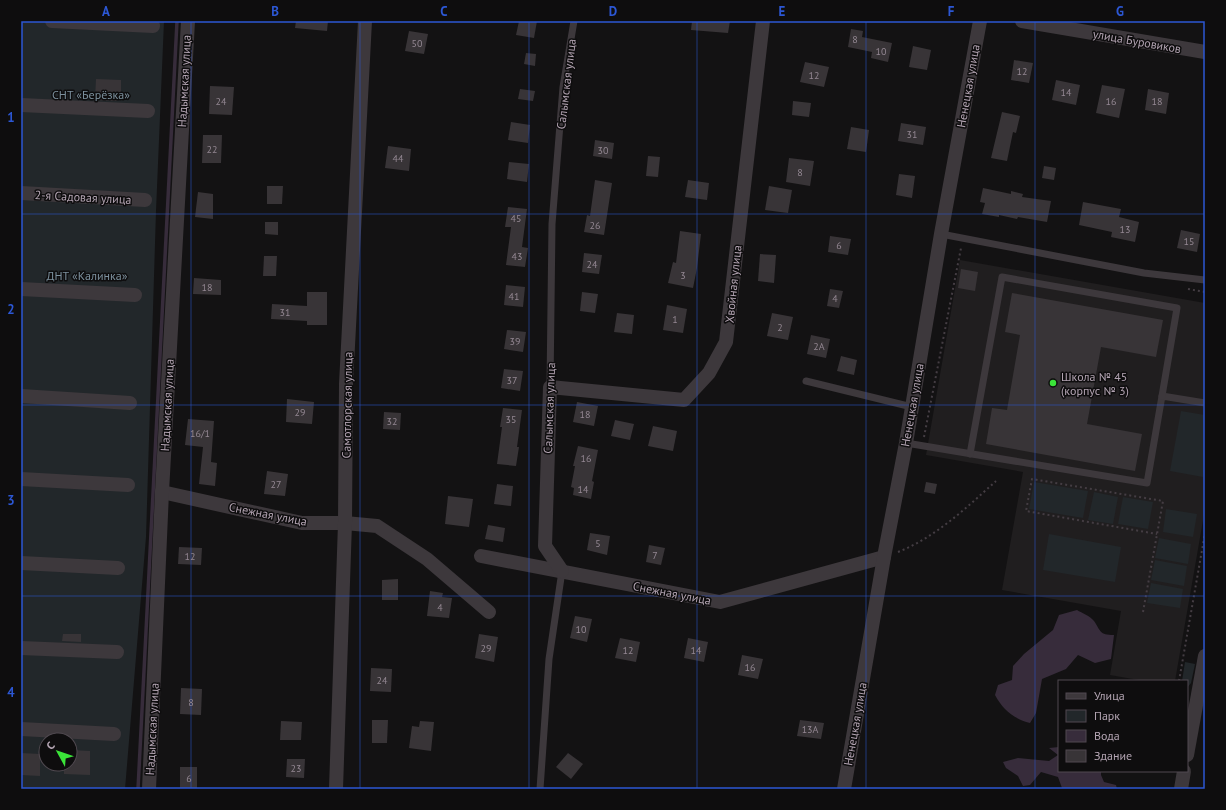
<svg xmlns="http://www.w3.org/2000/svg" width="1226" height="810" font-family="'PT Sans',sans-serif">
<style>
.built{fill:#201e1f}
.green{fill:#22272a;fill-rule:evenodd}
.water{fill:#372c3b}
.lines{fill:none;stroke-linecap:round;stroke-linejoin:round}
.stream{stroke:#372c3b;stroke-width:3.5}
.building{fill:#383437}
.path{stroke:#443d43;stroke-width:2;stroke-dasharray:2 3;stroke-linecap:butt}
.lane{stroke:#3d383c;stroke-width:7}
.street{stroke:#3d383c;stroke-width:14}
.grid{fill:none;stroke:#2c57d4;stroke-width:1;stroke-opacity:0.55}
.poi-dot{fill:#3be439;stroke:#0e0d0e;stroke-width:1.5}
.labels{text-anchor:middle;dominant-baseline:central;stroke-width:3;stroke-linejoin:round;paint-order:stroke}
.number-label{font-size:10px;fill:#948893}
.street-label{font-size:12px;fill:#b3a4b2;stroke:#0e0d0e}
.park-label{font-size:12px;fill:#7c909d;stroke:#0e0d0e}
.poi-label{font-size:12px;fill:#b3a4b2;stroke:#0e0d0e;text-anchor:start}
.neatline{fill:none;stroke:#2c57d4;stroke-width:1.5}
.grid-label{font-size:13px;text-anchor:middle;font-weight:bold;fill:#2c57d4}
</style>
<rect width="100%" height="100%" fill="#131213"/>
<polygon class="built" points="960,260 1205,303 1205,509 1175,681 1144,681 1110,675 1121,611 1002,590 1023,472 926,455"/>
<g class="green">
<path d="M21,21H164L156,211L146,537L125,789H21ZM46,740H70V764H46Z"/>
<polygon points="1181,411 1205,415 1205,462 1203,477 1170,471"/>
<polygon points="1034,482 1088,491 1083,518 1029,509"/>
<polygon points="1094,492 1118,497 1113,524 1088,520"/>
<polygon points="1123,497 1153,502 1148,529 1118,524"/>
<polygon points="1166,509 1197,514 1193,537 1163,532"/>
<polygon points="1049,534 1121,547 1115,582 1043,570"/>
<polygon points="1159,538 1191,544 1188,564 1155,558"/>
<polygon points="1155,560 1187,566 1184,586 1151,580"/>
<polygon points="1151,583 1183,589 1180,608 1147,603"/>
<polygon points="1185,662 1195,664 1191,683 1187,688 1187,681 1182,681"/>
</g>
<g class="water">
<path d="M1077,610C1082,613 1090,616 1094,621C1101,631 1099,635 1114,635L1111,659L1095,663L1078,655L1066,669L1042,679L1036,713L1030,723C1014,719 1003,710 995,695L998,685L1012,680L1013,666L1024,654L1053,630L1059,615Z"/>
<polygon points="1059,747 1059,771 1101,771 1101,775 1104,782 1116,785 1117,789 1060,789 1062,788 1058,777 1041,772 1030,785 1023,786 1018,776 1006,768 1003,762 1018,758 1049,761 1058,755 1049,748"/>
</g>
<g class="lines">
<polyline class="stream" points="138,789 177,21"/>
</g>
<g class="building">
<polygon points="296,21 328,21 327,31 295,28"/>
<polygon points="519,21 537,21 534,38 516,35"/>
<polygon points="692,21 730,21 728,33 691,30"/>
<polygon points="851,29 863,31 862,37 892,43 888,62 871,58 872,52 848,47"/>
<polygon points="409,31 428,34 424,54 405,51"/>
<polygon points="913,46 931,50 927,70 909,67"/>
<polygon points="526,53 536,54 535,66 524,64"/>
<polygon points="1014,60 1033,63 1029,83 1011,80"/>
<polygon points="805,62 829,67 824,87 800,82"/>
<polygon points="96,79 121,80 121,97 117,97 117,101 95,100"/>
<polygon points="1056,80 1080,85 1076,105 1052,100"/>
<polygon points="1102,85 1125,89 1119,118 1096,113"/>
<polygon points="210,86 234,87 232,115 209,114"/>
<polygon points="520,89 535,91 533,101 518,99"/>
<polygon points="1148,89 1169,93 1166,114 1145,110"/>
<polygon points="793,101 811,103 809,117 792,115"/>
<polygon points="1002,112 1020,116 1016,133 1013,132 1007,161 991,158"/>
<polygon points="511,122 530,125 528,143 508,140"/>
<polygon points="901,123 926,127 923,145 898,141"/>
<polygon points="851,127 869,130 866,152 847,149"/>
<polygon points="203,135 222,135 221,163 202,163"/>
<polygon points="595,140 614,143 612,159 593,156"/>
<polygon points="388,146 411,149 409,171 385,168"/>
<polygon points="648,156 660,157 658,177 646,176"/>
<polygon points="789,158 814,161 810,186 786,182"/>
<polygon points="509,162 529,164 527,182 507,179"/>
<polygon points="1044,166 1056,168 1054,180 1042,178"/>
<polygon points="899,174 915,176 912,198 896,195"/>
<polygon points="595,180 612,183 604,235 584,232 587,215 590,216"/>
<polygon points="688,180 709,183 707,200 685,197"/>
<polygon points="267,186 283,186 282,204 267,204"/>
<polygon points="769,186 792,190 788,213 765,210"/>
<polygon points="983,188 1011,194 1011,191 1023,194 1022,197 1051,201 1047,222 1018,217 1017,219 999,215 999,217 982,214 985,203 980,202"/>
<polygon points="198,192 213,194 213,219 195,217"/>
<polygon points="1083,202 1121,209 1119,217 1139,222 1135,242 1111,237 1112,232 1079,225"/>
<polygon points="508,207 527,209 522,247 528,248 525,267 506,265 511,227 505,227"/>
<polygon points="265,222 278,222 278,235 265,234"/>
<polygon points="1181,230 1200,234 1197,252 1177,248"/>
<polygon points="680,231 701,234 697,268 693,288 668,283 673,262 676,263"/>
<polygon points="830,236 851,239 848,255 828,252"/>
<polygon points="584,253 602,255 599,274 582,272"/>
<polygon points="760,254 776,255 774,283 758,281"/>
<polygon points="264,256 277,256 276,276 263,276"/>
<polygon points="961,269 978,272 975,291 958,288"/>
<polygon points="194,278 221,280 221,295 193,294"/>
<polygon points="506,285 525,287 523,307 504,305"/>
<polygon points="830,289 843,291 839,308 827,306"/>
<polygon points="307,292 327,292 327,325 307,325 307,321 271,319 272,304 307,306"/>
<polygon points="582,292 598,294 595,313 580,311"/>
<polygon points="1012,293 1163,320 1156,357 1101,347 1087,424 1142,434 1135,471 986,444 992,408 1007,410 1020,335 1005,332"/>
<polygon points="667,305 687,309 683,333 663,330"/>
<polygon points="617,313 634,315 632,334 614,332"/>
<polygon points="772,313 793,317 788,340 767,336"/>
<polygon points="507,330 526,332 523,352 504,349"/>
<polygon points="811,335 830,339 826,358 807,354"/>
<polygon points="841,356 857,360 854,375 837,371"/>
<polygon points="504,369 523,371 520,391 501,388"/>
<polygon points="287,399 314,402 312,424 286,422"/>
<polygon points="577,402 598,406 594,426 573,422"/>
<polygon points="503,408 522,410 517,447 519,447 516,466 497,464 502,427 500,427"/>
<polygon points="384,412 401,413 400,430 383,429"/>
<polygon points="188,419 214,421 211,462 217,463 215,486 199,484 203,447 185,445"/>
<polygon points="615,420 634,424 630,440 611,436"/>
<polygon points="653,426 677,431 673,451 648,446"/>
<polygon points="578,446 598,450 592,481 594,482 591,499 573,495 574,488 571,487 575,466 573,466"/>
<polygon points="267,471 288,474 285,496 264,494"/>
<polygon points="926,482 937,484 935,494 924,492"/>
<polygon points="497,484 513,486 511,506 494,504"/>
<polygon points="448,496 473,499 469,527 445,524"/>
<polygon points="488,525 505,528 503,542 485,539"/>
<polygon points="590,533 610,536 607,555 587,550"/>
<polygon points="649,545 665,548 661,565 646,562"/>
<polygon points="179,547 202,548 201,565 178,564"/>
<polygon points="398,579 398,600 382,600 382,580"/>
<polygon points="430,591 443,593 442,597 452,598 449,618 427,616"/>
<polygon points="575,616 592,619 587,642 570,638"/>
<polygon points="63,634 81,634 81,642 62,641"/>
<polygon points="479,634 498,637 494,662 475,658"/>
<polygon points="620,638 640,642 636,662 615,658"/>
<polygon points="688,638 708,642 704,662 684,658"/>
<polygon points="742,655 763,659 758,679 738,675"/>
<polygon points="371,668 392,669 391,692 370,691"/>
<polygon points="181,688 202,689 201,715 180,714"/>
<polygon points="372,720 388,720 387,743 372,743"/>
<polygon points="800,720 824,723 821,739 797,736"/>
<polygon points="281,721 302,722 301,740 280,740"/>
<polygon points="420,721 434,722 431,751 409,748 412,726 419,727"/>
<polygon points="70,750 90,751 90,775 64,774 64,764 70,764"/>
<polygon points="21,753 40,754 40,776 21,775"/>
<polygon points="568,753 583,764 571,779 556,767"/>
<polygon points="287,759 305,759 304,778 286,777"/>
<rect x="180" y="767" width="17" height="22"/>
</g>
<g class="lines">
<g class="path">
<polyline points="1188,289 1205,292"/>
<polyline points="924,437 961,248 962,248"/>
<path d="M898,552C936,537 966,508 996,481"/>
<polyline points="1143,612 1163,501 1032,479 1026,511 1157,534"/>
<polyline points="1179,681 1205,533"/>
</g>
<g class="lane">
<polyline points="941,234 1144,273 1205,280"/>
<polyline points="806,381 912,407"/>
<polyline points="550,387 552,224 563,87 574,21"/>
<polyline points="906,443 1147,483 1162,396 1205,403"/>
<polyline points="970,454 1002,277 1177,308 1162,396"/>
<polyline points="540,789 549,659 562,571"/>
</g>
<g class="street">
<polyline points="52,21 153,26"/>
<polyline points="1022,21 1205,52"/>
<polyline points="21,105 148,111"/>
<polyline points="21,193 145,200"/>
<polyline points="21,289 135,295"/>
<polyline points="21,396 130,403"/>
<polyline points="21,479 128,485"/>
<polyline points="162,492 302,523 345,523 377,526 427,559 489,612"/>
<polyline points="481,556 720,602 884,557"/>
<polyline points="21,563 118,568"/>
<polyline points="562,571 545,546 550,387 684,400 709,373 726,342 763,21"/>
<polyline points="21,648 117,652"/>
<polyline points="21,729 114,734"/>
<polyline points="1187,755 1205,656"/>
<polyline points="149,789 162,492 188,21"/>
<polyline points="336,789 345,523 346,384 365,21"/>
<polyline points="844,789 884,557 906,443 941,234 980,21"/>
<polyline points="1181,789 1184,771"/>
</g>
</g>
<path class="grid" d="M191,21V789M360,21V789M529,21V789M697,21V789M866,21V789M1035,21V789M21,214H1205M21,405H1205M21,596H1205"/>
<circle class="poi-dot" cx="1053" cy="383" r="4"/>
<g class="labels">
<g class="number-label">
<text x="855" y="39">8</text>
<text x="417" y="43">50</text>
<text x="881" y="51">10</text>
<text x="1022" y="71">12</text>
<text x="814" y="75">12</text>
<text x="1066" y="92">14</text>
<text x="221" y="101">24</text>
<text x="1111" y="101">16</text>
<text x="1157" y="101">18</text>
<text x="912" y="134">31</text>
<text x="212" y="149">22</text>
<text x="603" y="150">30</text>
<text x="398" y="158">44</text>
<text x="800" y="172">8</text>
<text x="516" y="218">45</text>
<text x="595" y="225">26</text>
<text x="1125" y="229">13</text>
<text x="1189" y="241">15</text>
<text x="839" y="245">6</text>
<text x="517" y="256">43</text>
<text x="592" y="264">24</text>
<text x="683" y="275">3</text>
<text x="207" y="287">18</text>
<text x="514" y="296">41</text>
<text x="835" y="298">4</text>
<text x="285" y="312">31</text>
<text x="675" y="319">1</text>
<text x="780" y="327">2</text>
<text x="515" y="341">39</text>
<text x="819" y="346">2А</text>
<text x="512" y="380">37</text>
<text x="300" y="412">29</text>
<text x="585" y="414">18</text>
<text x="511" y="419">35</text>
<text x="392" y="421">32</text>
<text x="200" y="433">16/1</text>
<text x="586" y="458">16</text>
<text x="276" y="484">27</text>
<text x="583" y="489">14</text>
<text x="598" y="543">5</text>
<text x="655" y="555">7</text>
<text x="190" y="556">12</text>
<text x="440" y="607">4</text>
<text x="581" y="629">10</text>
<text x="486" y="648">29</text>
<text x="628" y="650">12</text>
<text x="696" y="650">14</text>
<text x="750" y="667">16</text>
<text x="382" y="680">24</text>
<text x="191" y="702">8</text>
<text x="810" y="729">13А</text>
<text x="296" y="768">23</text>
<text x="189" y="778">6</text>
</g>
<g class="street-label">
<text transform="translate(1137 41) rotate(10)">улица Буровиков</text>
<text transform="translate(184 81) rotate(-87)">Надымская улица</text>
<text transform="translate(566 84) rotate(-83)">Салымская улица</text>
<text transform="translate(968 86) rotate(-80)">Ненецкая улица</text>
<text transform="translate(83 197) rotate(3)">2-я Садовая улица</text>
<text transform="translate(733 284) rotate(-84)">Хвойная улица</text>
<text transform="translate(167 405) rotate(-87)">Надымская улица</text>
<text transform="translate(347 405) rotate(-89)">Самотлорская улица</text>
<text transform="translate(912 405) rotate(-80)">Ненецкая улица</text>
<text transform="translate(549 408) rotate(-88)">Салымская улица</text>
<text transform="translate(268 514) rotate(11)">Снежная улица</text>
<text transform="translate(672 593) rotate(11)">Снежная улица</text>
<text transform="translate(855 724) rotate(-80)">Ненецкая улица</text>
<text transform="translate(152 729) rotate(-87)">Надымская улица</text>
</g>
<g class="park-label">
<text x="91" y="94">СНТ «Берёзка»</text>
<text x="87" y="275">ДНТ «Калинка»</text>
</g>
<g class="poi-label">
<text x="1061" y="376">Школа № 45<tspan x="1061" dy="14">(корпус № 3)</tspan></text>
</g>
</g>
<rect width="1226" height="810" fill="none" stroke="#0e0d0e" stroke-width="44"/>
<rect x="1058" y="680" width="130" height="92" fill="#0e0d0e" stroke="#504950"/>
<rect x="1066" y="693" width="20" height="6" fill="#3d383c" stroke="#504950"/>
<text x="1094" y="700" font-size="12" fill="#b3a4b2">Улица</text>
<rect x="1066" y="710" width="20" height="12" fill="#22272a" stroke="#504950"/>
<text x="1094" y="720" font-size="12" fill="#b3a4b2">Парк</text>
<rect x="1066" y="730" width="20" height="12" fill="#372c3b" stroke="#504950"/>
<text x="1094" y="740" font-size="12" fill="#b3a4b2">Вода</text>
<rect x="1066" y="750" width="20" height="12" fill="#383437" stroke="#504950"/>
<text x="1094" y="760" font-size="12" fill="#b3a4b2">Здание</text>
<g transform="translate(58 752) rotate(310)"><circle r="19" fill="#0e0d0e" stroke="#504950"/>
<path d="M0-3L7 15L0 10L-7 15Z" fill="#3be439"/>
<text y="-6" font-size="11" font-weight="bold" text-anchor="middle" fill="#b3a4b2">С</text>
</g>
<rect x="22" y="22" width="1182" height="766" class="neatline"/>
<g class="grid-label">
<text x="106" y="16">A</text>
<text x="275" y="16">B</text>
<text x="444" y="16">C</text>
<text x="613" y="16">D</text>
<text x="782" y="16">E</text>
<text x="951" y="16">F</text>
<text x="1120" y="16">G</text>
<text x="11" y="122">1</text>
<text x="11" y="314">2</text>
<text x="11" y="505">3</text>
<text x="11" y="697">4</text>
</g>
</svg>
